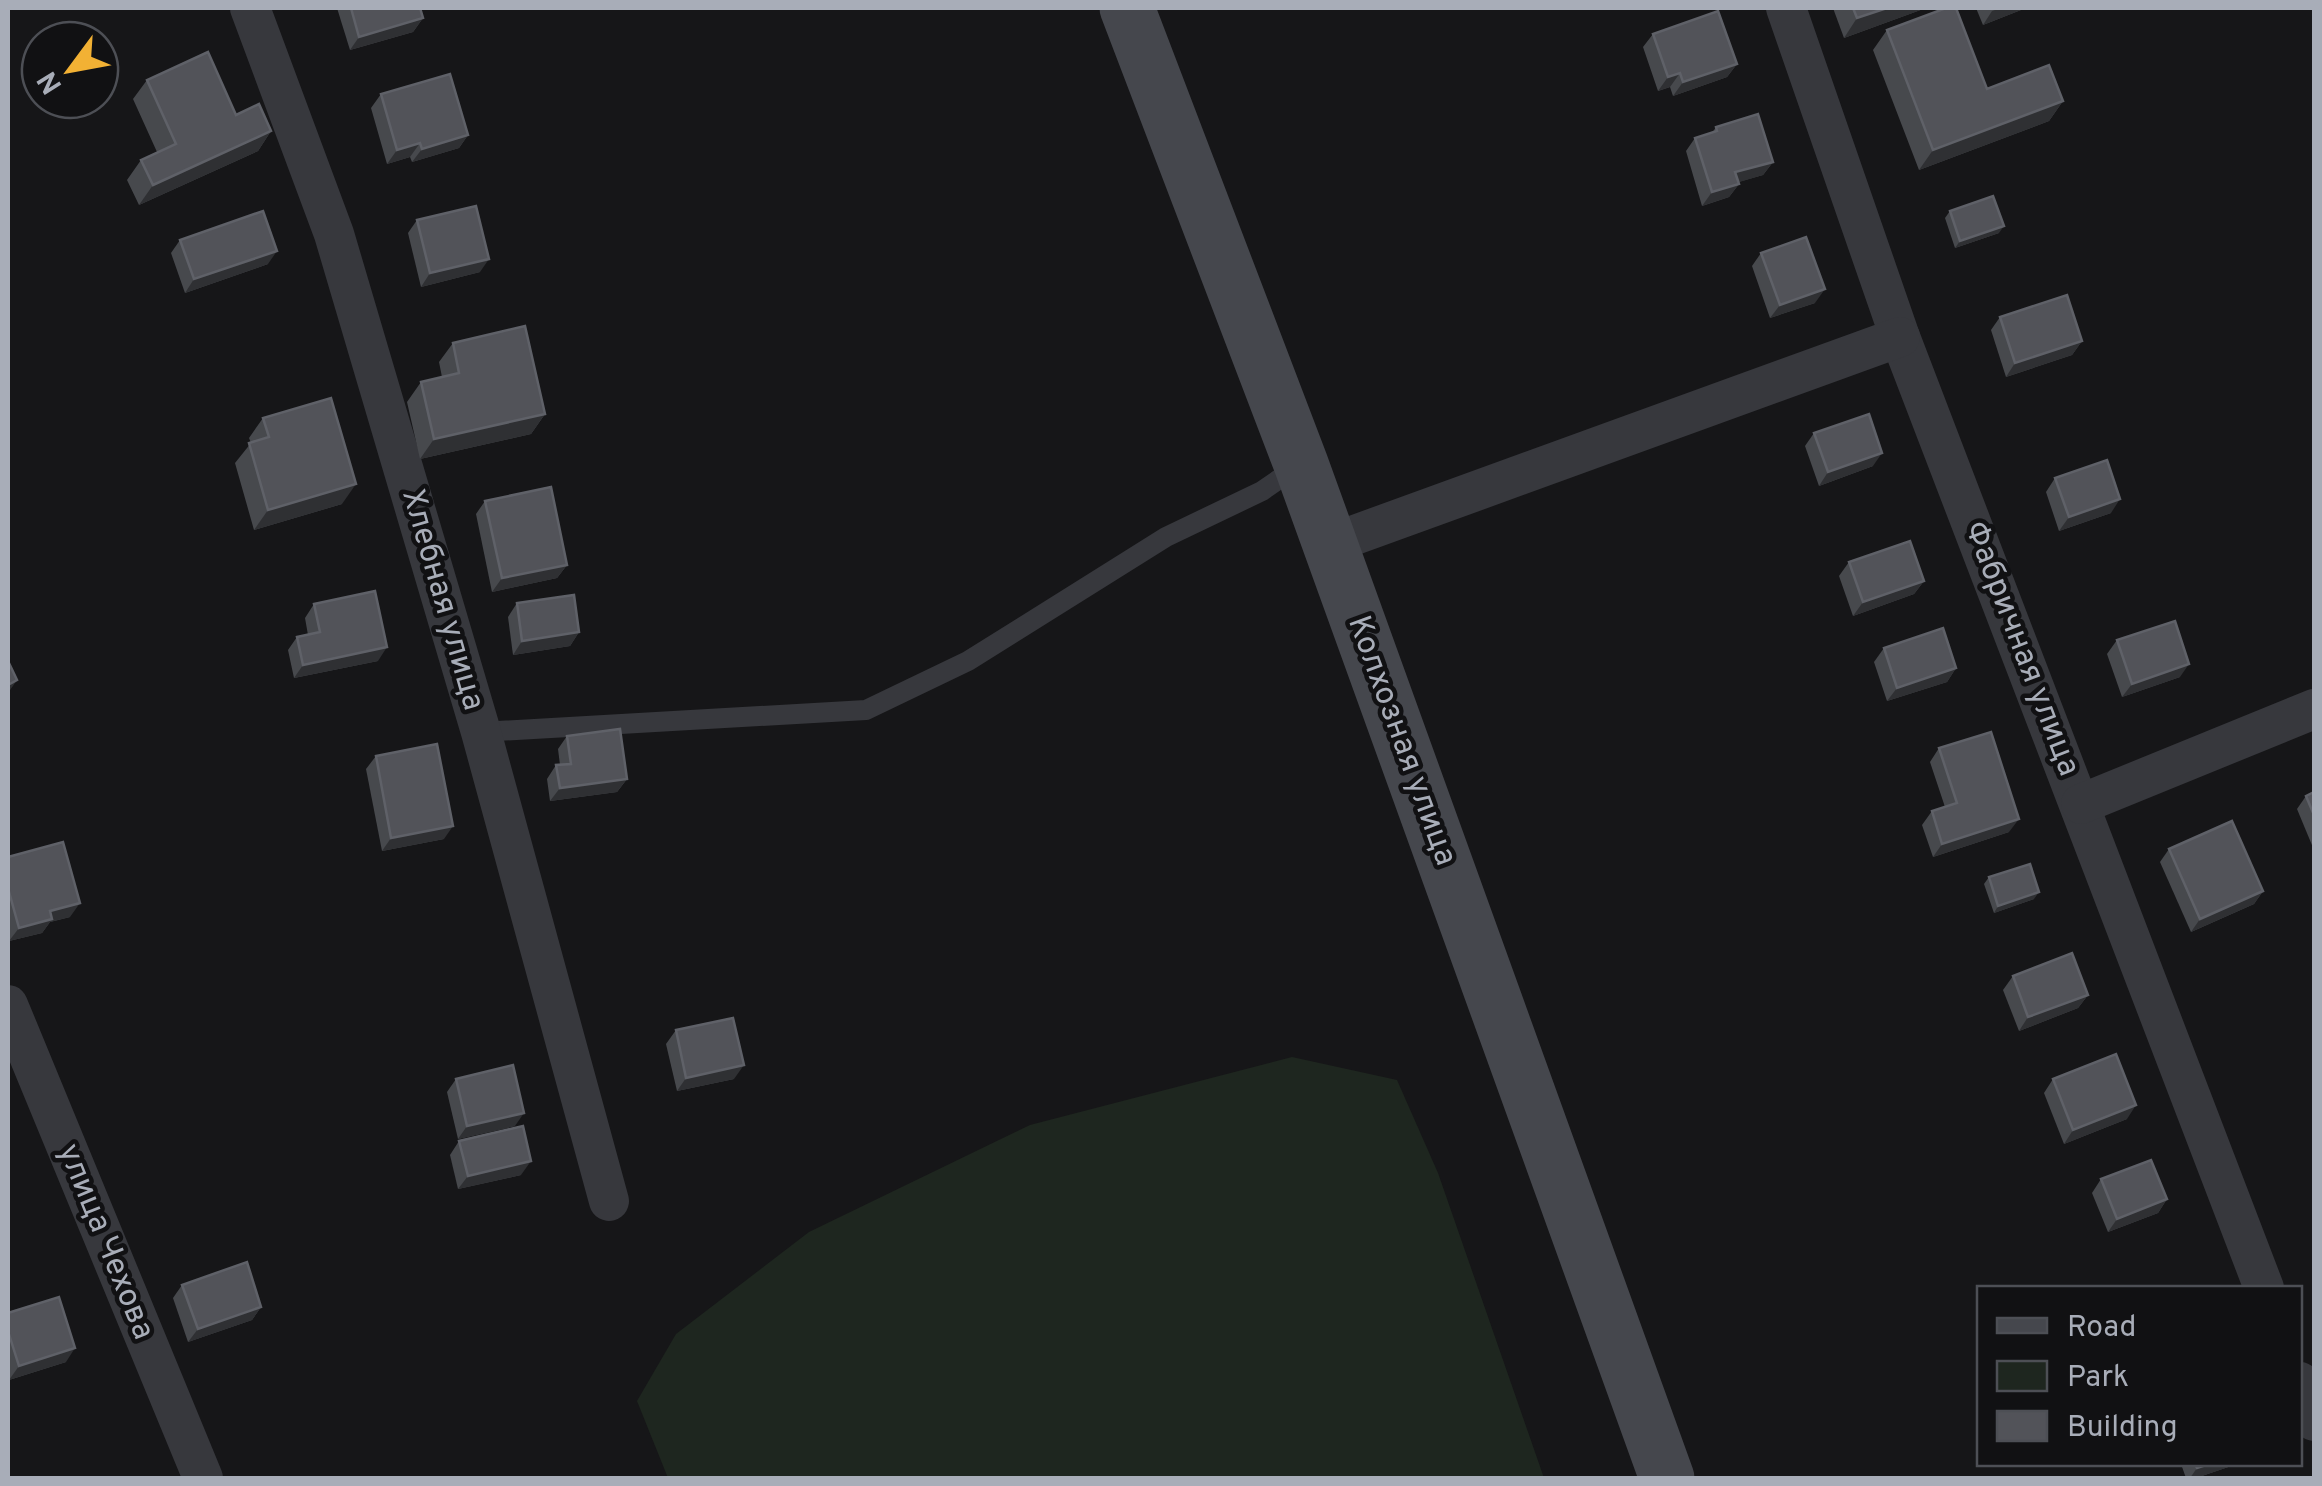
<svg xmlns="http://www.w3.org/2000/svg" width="2322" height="1486" font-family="Overpass,sans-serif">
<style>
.green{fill:#1e261f}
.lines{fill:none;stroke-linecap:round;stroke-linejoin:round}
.lane{stroke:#37383d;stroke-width:20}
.street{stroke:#37383d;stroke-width:40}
.secondary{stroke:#45474d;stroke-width:55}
.wall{fill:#47494d}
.shaded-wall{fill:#2f3033}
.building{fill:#525359;stroke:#5f6168;stroke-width:2.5}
.labels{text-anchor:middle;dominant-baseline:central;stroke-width:9;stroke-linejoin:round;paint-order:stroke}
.street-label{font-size:32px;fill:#a8adb8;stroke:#111113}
</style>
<rect width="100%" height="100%" fill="#161618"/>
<polygon class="green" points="1292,1057 1397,1080 1438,1173 1544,1478 668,1478 637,1401 676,1334 809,1232 1030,1125"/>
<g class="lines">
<polyline class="lane" points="481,732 866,710 968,661 1166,537 1262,491 1298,466"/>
<g class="street">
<polyline points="250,8 334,234 481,732 609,1201"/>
<polyline points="1786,8 1900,337 2264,1288"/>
<polyline points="1330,544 1900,337"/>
<polyline points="2081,804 2314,709"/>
<polyline points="8,1005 203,1478"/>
<polyline points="2300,1382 2314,1421"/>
</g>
<polyline class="secondary" points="1127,8 1301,464 1667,1478"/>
</g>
<g class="wall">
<polygon points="337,8 420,8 423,18 413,32 350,50"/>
<polygon points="1833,8 1926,8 1844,38"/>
<polygon points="1976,8 2026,8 1983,25"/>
<polygon points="1887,30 1987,89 2063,101 2049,121 1919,170 1873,50"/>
<polygon points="1653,34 1737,64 1727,77 1673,96 1670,87 1658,91 1643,47"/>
<polygon points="147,80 236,115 271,131 258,151 139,205 127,180 141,160 157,152 133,99"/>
<polygon points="381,94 468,135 459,148 412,162 410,157 387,164 371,108"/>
<polygon points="1716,127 1773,162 1763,175 1738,182 1739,184 1729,197 1702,206 1686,151 1695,138 1712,133"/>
<polygon points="1950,211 1999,233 1955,248 1945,218"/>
<polygon points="417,220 480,272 421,287 408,233"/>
<polygon points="180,240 268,264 185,293 171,253"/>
<polygon points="1761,253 1815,303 1770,318 1752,266"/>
<polygon points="2000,317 2082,341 2072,355 2006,377 1991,330"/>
<polygon points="453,343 545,414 531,434 420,459 407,402 421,382 442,377 439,362"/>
<polygon points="263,418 342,504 254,530 235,463 251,443 249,438"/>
<polygon points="1814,433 1873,466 1819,486 1805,446"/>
<polygon points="2055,478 2111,513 2059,531 2046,492"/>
<polygon points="485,501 567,565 557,578 492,592 476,514"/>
<polygon points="1849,562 1924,581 1914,594 1853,616 1839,576"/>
<polygon points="517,603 579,632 570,646 513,655 508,617"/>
<polygon points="314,604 378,661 294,678 288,650 297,637 308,635 305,618"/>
<polygon points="2117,640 2180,677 2122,697 2107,654"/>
<polygon points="1884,648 1956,668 1947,682 1887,701 1874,662"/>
<polygon points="567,736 627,779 617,792 550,801 547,779 556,765 560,765 558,749"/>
<polygon points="1939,748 2009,832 1933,857 1922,825 1932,811 1945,807 1930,762"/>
<polygon points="376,756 444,839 382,851 366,769"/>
<polygon points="2314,792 2314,850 2297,809 2306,796"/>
<polygon points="2169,849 2263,891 2254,904 2191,932 2160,862"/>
<polygon points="8,857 70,917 50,922 42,933 9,941 8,935"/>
<polygon points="1989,877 2034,899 1994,913 1984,884"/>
<polygon points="2013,976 2088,995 2078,1008 2019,1031 2003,990"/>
<polygon points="676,1030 734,1079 677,1091 666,1044"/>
<polygon points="456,1079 515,1126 458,1139 447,1092"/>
<polygon points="2053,1079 2127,1119 2064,1144 2044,1093"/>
<polygon points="459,1141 521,1175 458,1189 450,1155"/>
<polygon points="2101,1179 2167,1199 2158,1213 2108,1232 2092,1193"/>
<polygon points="182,1285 261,1307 252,1320 188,1342 173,1298"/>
<polygon points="8,1313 66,1362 9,1380 8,1374"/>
<polygon points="2181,1464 2237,1464 2196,1478 2186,1478"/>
</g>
<g class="shaded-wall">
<polygon points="1887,8 1926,8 1844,38 1857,18"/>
<polygon points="2001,8 2026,8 1983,25 1992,11"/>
<polygon points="423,18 413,32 350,50 359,37"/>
<polygon points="1737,64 1727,77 1673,96 1683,82"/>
<polygon points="1680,73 1670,87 1658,91 1668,77"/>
<polygon points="2063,101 2049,121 1919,170 1933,150"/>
<polygon points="271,131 258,151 139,205 153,185"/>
<polygon points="468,135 459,148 412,162 422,149"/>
<polygon points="420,143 410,157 387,164 397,150"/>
<polygon points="1773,162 1763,175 1726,186 1735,172"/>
<polygon points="1739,184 1729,197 1702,206 1712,192"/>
<polygon points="2004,226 1999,233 1955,248 1960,241"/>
<polygon points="277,251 268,264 185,293 194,279"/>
<polygon points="489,259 480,272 421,287 430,273"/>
<polygon points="1825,289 1815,303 1770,318 1780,305"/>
<polygon points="2082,341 2072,355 2006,377 2015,363"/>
<polygon points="545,414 531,434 420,459 434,439"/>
<polygon points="1882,453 1873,466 1819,486 1828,472"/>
<polygon points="356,484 342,504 254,530 268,510"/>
<polygon points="2120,499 2111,513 2059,531 2069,517"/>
<polygon points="567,565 557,578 492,592 502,578"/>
<polygon points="1924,581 1914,594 1853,616 1863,602"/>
<polygon points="579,632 570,646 513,655 522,641"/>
<polygon points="387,647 378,661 294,678 303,665"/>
<polygon points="2189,664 2180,677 2122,697 2132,684"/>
<polygon points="1956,668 1947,682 1887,701 1897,688"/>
<polygon points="17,680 8,693 8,685"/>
<polygon points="627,779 617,792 550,801 560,788"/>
<polygon points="2019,819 2009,832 1933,857 1942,844"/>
<polygon points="453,826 444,839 382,851 391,838"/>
<polygon points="2263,891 2254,904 2191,932 2200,919"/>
<polygon points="2039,892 2034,899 1994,913 1998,906"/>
<polygon points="80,903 70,917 50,922 42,933 9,941 19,928 50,911"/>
<polygon points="2088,995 2078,1008 2019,1031 2028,1017"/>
<polygon points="744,1065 734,1079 677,1091 686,1078"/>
<polygon points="2136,1105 2127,1119 2064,1144 2073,1130"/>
<polygon points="524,1113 515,1126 458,1139 467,1126"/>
<polygon points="531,1161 521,1175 458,1189 468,1176"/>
<polygon points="2167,1199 2158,1213 2108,1232 2117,1219"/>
<polygon points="261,1307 252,1320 188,1342 198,1329"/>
<polygon points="75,1348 66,1362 9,1380 19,1366"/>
<polygon points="2209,1464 2237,1464 2196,1478 2190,1478 2197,1468"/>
</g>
<g class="building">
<polygon points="351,8 420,8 423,18 359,37"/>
<polygon points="1853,8 1887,8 1857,18"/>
<polygon points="1946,8 1956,8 1987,89 2049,65 2063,101 1933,150 1887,30"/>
<polygon points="1718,11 1737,64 1683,82 1680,73 1668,77 1653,34"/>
<polygon points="208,52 236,115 259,104 271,131 153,185 141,160 176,144 147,80"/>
<polygon points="450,74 468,135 422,149 420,143 397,150 381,94"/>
<polygon points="1758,114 1773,162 1735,172 1739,184 1712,192 1695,138 1717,131 1716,127"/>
<polygon points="1993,196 2004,226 1960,241 1950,211"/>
<polygon points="476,206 489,259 430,273 417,220"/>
<polygon points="263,211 277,251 194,279 180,240"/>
<polygon points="1806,237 1825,289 1780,305 1761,253"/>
<polygon points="2067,295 2082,341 2015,363 2000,317"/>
<polygon points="525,326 545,414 434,439 421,382 459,373 453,343"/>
<polygon points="331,398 356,484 268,510 249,443 269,437 263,418"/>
<polygon points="1869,414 1882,453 1828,472 1814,433"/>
<polygon points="2107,460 2120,499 2069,517 2055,478"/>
<polygon points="551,487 567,565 502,578 485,501"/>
<polygon points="1910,541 1924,581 1863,602 1849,562"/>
<polygon points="375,591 387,647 303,665 297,637 320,632 314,604"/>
<polygon points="574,595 579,632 522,641 517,603"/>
<polygon points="2175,621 2189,664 2132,684 2117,640"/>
<polygon points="1943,628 1956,668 1897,688 1884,648"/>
<polygon points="8,661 17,680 8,685"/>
<polygon points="620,729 627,779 560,788 556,765 571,764 567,736"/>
<polygon points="1991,732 2019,819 1942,844 1932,811 1957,803 1939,748"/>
<polygon points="437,744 453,826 391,838 376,756"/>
<polygon points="2314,792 2314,815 2306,796"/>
<polygon points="2232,821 2263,891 2200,919 2169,849"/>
<polygon points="63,842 80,903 50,911 52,919 19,928 8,888 8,857"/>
<polygon points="2030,864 2039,892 1998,906 1989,877"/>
<polygon points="2072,953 2088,995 2028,1017 2013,976"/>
<polygon points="733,1018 744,1065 686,1078 676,1030"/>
<polygon points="2116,1054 2136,1105 2073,1130 2053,1079"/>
<polygon points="513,1065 524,1113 467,1126 456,1079"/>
<polygon points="523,1126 531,1161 468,1176 459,1141"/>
<polygon points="2151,1160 2167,1199 2117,1219 2101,1179"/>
<polygon points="247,1262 261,1307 198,1329 182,1285"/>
<polygon points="59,1297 75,1348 19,1366 8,1331 8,1313"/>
<polygon points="2195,1464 2209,1464 2197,1468"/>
</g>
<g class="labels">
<g class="street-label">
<text transform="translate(442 600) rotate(74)">Хлебная улица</text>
<text transform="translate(2021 649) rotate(69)">Фабричная улица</text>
<text transform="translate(1401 741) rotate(70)">Колхозная улица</text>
<text transform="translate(105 1242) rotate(68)">улица Чехова</text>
</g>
</g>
<rect width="2322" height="1486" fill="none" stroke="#a8adb8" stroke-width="20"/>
<rect x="1977" y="1286" width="325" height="180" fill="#111113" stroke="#4d4f55" stroke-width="2.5"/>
<rect x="1997" y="1318" width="50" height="15" fill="#45474d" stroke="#4d4f55" stroke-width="2.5"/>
<text x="2067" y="1336" font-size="30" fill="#a8adb8">Road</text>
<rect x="1997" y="1361" width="50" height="30" fill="#1e261f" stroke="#4d4f55" stroke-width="2.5"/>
<text x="2067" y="1386" font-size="30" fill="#a8adb8">Park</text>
<rect x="1997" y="1411" width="50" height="30" fill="#525359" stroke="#4d4f55" stroke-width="2.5"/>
<text x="2067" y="1436" font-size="30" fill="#a8adb8">Building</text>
<g transform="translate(70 70) rotate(238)"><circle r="48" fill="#111113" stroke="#4d4f55" stroke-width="2.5"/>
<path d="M0-8L18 38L0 25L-18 38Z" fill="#f2b134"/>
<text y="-15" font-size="28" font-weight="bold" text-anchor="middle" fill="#a8adb8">N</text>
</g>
</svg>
